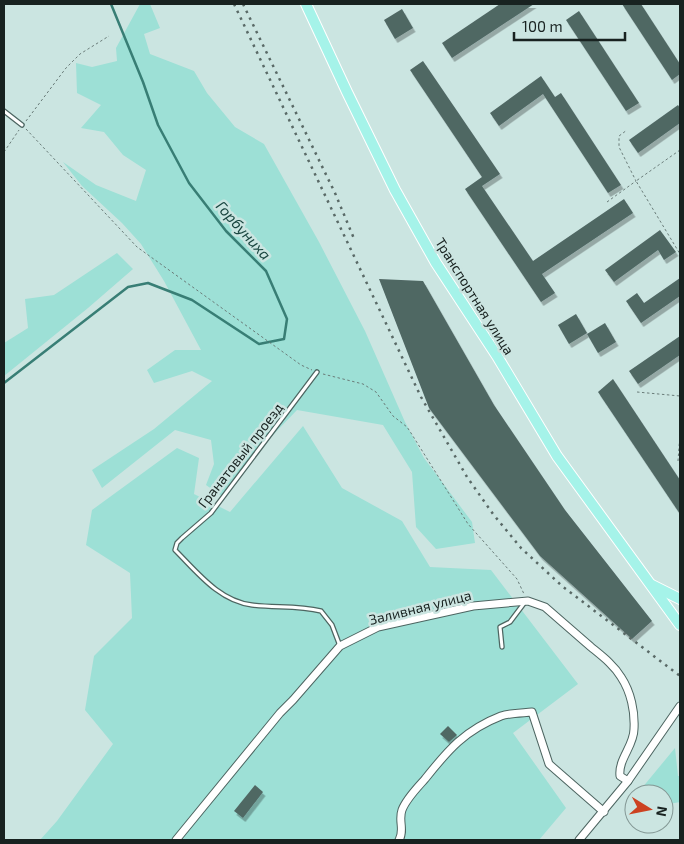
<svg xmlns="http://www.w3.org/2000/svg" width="684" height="844" font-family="'Exo 2',sans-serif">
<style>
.green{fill:#9de0d6}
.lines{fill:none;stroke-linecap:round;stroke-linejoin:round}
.stream{stroke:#387e75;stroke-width:2.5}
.building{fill:#506764;filter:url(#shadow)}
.service-casing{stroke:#4d6561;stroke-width:5.5}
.minor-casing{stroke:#4d6561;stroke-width:9}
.primary-casing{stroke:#fff;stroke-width:12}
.path{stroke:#6a7c79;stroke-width:1;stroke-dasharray:2.5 2.5;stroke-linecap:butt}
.service{stroke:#fff;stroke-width:3}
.minor{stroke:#fff;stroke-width:7}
.primary{stroke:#a5f3e9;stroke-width:10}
.rail{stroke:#596966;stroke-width:2.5;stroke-dasharray:2.5 5;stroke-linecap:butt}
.labels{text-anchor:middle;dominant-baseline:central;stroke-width:5;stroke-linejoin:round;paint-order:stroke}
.street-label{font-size:14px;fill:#182220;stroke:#cbe5e1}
.water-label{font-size:15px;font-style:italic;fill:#19453f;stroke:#cbe5e1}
</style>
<defs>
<filter id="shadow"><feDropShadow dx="2.5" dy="4" stdDeviation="0" flood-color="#0004"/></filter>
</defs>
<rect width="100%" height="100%" fill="#cbe5e1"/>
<g class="green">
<polygon points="140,4 150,4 160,28 144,34 150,54 194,71 207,93 235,127 264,144 319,242 365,331 405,422 424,458 472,522 475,543 436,549 416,527 412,472 383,425 297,410 271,437 223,497 206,485 214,464 211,440 175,430 102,488 92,470 154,429 212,381 192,371 154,383 147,370 175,350 201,350 164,281 141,244 122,223 82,186 63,162 96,185 136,201 146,170 123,155 104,132 81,128 101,105 77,93 76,63 92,67 117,61 116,48"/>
<polygon points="117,253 133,269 88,308 4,376 4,343 28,328 25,299 54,295"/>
<polygon points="303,426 342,488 402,521 430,567 491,570 578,684 513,733 566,808 539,840 40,840 57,821 113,744 85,710 94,656 132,618 130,573 86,545 92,510 177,448 199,458 194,494 230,512"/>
<polygon points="675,748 678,776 680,776 680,802 664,805 664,794 637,794"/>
</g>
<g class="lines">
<polyline class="stream" points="4,383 128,287 148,283 192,300 259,344 284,339 287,319 266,271 226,231 189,183 158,125 143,82 111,4"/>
</g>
<g class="building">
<polygon points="500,4 534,4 452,58 442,43"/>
<polygon points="622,4 641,4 680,64 680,74 672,80"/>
<polygon points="402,9 413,28 395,39 384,20"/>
<polygon points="579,11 639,103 626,111 566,20"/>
<polygon points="423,61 500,174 482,186 533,261 624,199 633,213 542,274 555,293 541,302 465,189 482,177 410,70"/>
<polygon points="541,76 555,97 561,93 621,185 608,193 543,94 499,126 490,113"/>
<polygon points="678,105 680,108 680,123 638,153 629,140"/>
<polygon points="660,230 676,252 664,260 658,250 614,282 605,270"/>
<polygon points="680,278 680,296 641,323 626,301 637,293 644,303"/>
<polygon points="379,279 423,281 494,405 565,510 652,621 632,639 540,556 429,408"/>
<polygon points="576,314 587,333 569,344 558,325"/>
<polygon points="605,323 616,342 598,353 587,334"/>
<polygon points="680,336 680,355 638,384 629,371"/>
<polygon points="613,379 680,480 680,514 598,392"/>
<polygon points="448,726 457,735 449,742 440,734"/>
<polygon points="255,785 263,792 243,818 234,811"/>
</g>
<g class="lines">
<g class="service-casing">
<g id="service">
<polyline points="4,111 22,125"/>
<path d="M317,372L211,513L182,538L177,543L175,550C197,572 219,601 252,605C275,608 298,605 321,611L332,625L340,646"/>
<polyline points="502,647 500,627 510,622 525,602"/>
</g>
</g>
<g class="minor-casing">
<g id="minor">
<path d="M176,840L280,713L293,700L340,646L378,627L473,606L528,601L545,607C560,620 576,634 591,647C602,656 614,665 621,677C631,692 635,712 634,729C634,746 618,759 620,776L628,781"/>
<path d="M399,840C405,830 398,821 402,810C406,799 417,788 425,779C448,750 465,730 501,716C510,713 522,713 532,712L549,764L604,812"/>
<polyline points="579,840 628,781 680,706"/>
</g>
</g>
<g class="primary-casing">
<g id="primary">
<polyline points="306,4 347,92 395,190 436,263 497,356 557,456 680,625"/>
<polyline points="652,585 680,599"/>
</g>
</g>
<g class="path">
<polyline points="26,121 66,68 80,54 109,36"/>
<polyline points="26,129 137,247 301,365 312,370"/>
<polyline points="680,150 636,181 680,254"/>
<polyline points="4,152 19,130"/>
<polyline points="607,202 636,181 619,147 619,136 627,130"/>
<polyline points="323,374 363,384 376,392 393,416 407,427 411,433 468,524 517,579 524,594"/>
<polyline points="637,392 680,396"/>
<polyline points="678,461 680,434"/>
</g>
<use href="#service" class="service"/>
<use href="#minor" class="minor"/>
<use href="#primary" class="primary"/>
<g class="rail">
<polyline points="234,4 421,397 467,477 493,514 521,548 562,586 680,676"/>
<polyline points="243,4 335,193 355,241"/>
</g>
</g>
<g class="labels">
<g class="street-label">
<text transform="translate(475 296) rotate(58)">Транспортная улица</text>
<text transform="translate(240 455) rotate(-52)">Гранатовый проезд</text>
<text transform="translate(420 607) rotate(-14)">Заливная улица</text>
</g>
<g class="water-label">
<text transform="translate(244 230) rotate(48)">Горбуниха</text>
</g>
</g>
<rect width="684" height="844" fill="none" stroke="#182220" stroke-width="10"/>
<g transform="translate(649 809) rotate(100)"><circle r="24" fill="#cbe5e1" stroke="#839794"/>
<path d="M0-4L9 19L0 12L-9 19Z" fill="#cc4221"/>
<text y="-8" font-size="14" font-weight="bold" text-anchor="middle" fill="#182220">N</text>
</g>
<path d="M514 32v8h111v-8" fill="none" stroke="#182220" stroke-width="2.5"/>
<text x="522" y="32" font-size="15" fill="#182220" stroke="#cbe5e1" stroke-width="4" paint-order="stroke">100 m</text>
</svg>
